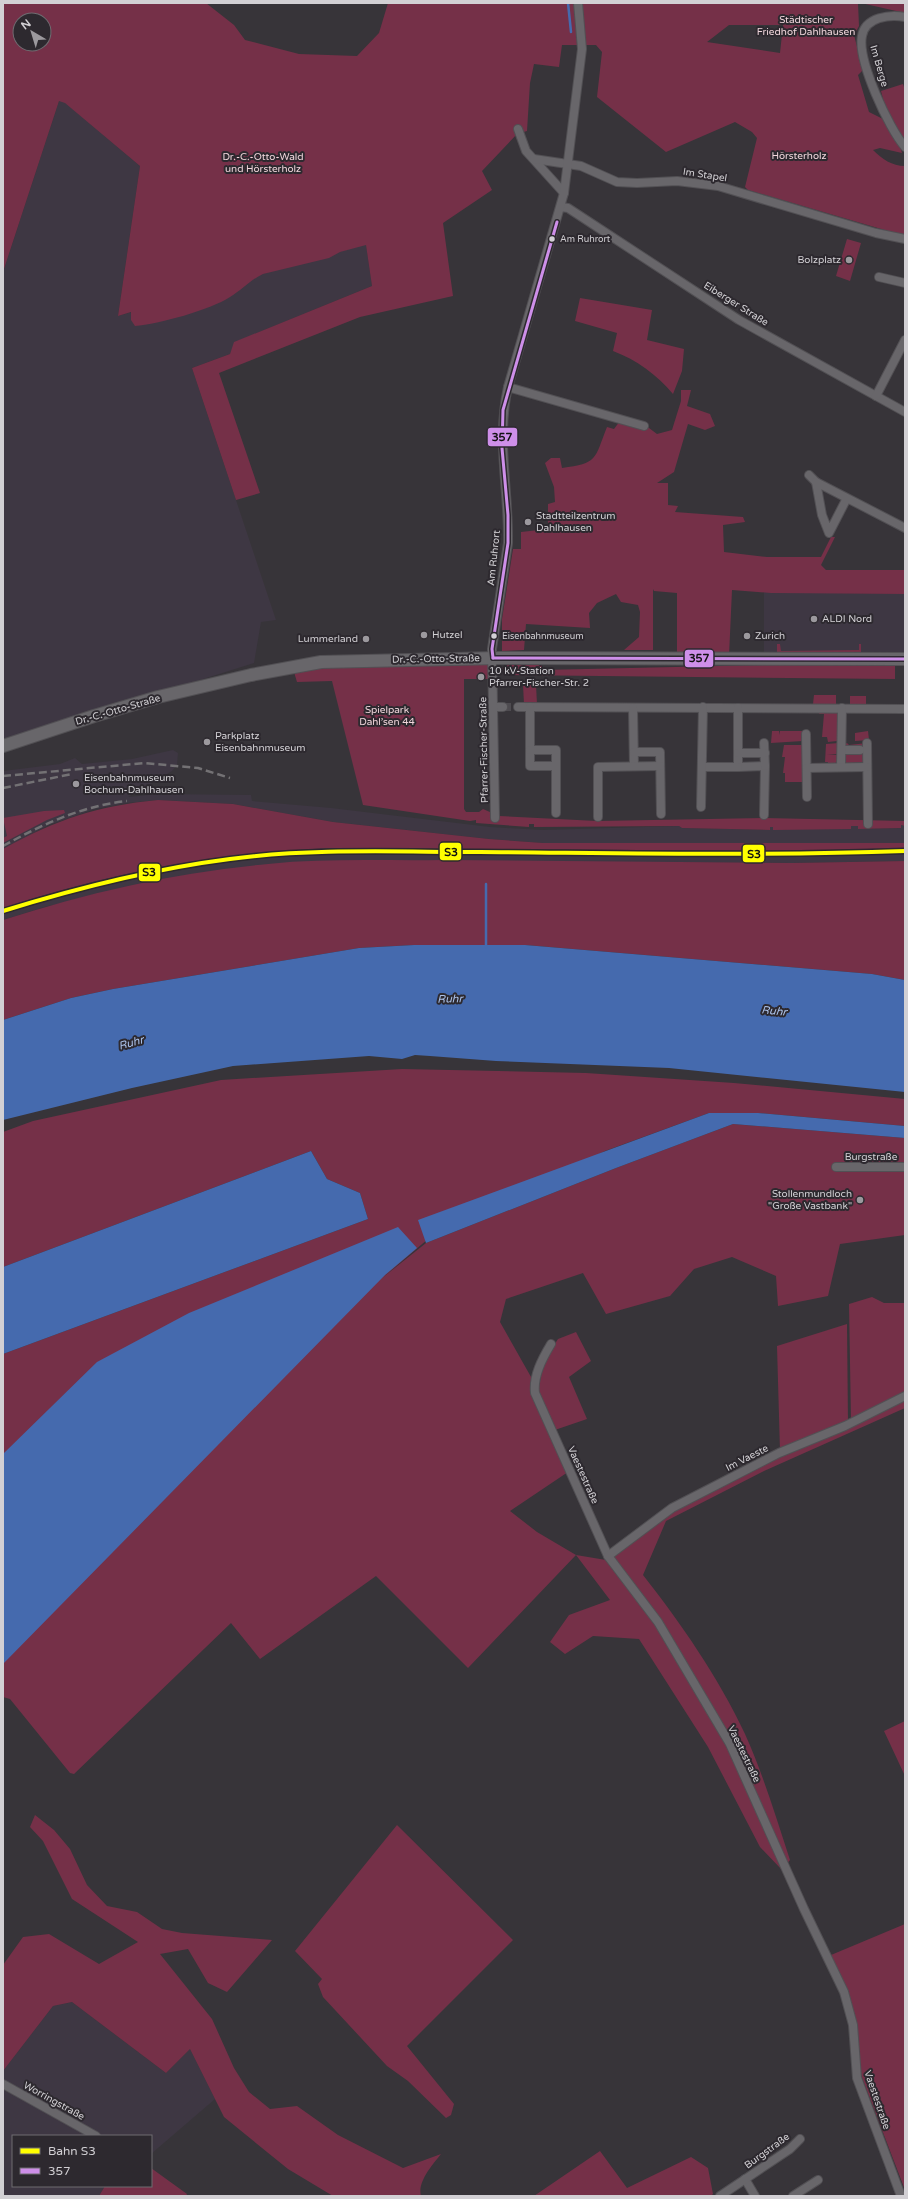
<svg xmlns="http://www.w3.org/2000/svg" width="908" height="2199" font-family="'Varela Round',sans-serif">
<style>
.built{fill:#3e3743}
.green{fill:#753048;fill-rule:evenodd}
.water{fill:#456aae}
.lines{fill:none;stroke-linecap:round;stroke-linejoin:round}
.stream{stroke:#456aae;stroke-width:2.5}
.street-tunnel{stroke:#4e4b50;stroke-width:8;stroke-dasharray:8 4;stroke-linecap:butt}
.street-casing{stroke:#525054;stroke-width:10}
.secondary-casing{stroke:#525054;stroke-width:14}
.street{stroke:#68666a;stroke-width:8}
.secondary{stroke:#68666a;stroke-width:12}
.rail{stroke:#737174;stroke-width:2.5;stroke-dasharray:8 4;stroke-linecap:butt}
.bus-1-casing{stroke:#2d292f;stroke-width:6}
.bus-1{stroke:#ce8fe9;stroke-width:3}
.rail-1-casing{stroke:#2d292f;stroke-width:7}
.rail-1{stroke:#ff0;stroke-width:4}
.bus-dot{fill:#d2d0d4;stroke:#2d292f;stroke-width:1.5}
.poi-dot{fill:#9c999e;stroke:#2d292f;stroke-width:1.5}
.labels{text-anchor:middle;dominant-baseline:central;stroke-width:4;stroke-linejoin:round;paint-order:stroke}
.bus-label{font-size:9px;fill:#d2d0d4;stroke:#2d292f;text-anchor:start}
.park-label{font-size:10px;fill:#f1d6dc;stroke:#2d292f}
.street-label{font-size:10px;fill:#d2d0d4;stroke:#2d292f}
.poi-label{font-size:10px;fill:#d2d0d4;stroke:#2d292f;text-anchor:start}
.water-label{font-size:11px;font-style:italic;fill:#acc3eb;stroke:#2d292f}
.line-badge{stroke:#2d292f;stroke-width:1.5}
.pale-badge-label{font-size:11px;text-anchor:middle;font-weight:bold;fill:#111}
</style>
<rect width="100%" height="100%" fill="#373439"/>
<g class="built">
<polygon points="60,98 140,166 118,316 366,244 372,286 235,342 230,354 192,368 276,620 261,622 254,663 3,742 3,272"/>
<polygon points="764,592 905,594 905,654 764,655"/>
<polygon points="173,750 178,753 177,765 172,771 128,797 158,794 251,795 252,801 331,808 490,827 542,830 679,826 682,828 770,830 770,827 773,827 773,829 851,828 851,825 859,826 859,829 901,828 901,825 905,826 905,843 543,843 489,839 333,822 233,804 158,800 127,803 95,809 49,825 3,849 3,771 60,764 75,758 82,764 132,759"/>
<polygon points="332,848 794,851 905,848 905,861 792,863 333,861 48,906 3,920 3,908 53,891 136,871 267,851"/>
<polygon points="72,2002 166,2073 190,2049 215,2099 151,2154 151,2136 13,2136 13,2186 105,2186 99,2196 3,2196 3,2071 53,2006"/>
</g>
<g class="green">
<path d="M3,3H206L234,25L245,40L299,54L357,56L379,33L388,3H858L859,26L854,35L863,70L858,75L869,112L889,122L881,91L903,84L905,90V140L899,143L902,153L880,148L873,150C882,159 892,166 905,166V236L748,190L745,187L757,138L752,132L735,122L666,152L597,97L602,52L596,45H562L559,67L534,64L530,83L527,131L517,134L482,171L492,190L443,223L453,296L360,317L219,373L260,493L236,500L192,368L230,354L234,342L372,286L366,245L340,252L329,258L263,274C250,280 242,290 230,297C210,310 159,324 135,326L131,320V312L118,316L140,166L65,103L59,101L3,272ZM20,20H44V44H20ZM729,25H783L780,53L707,42Z"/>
<polygon points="861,3 905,3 905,13"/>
<polygon points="847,239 861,243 850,281 836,276"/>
<path d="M580,298L652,310L647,340L684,349L682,371L673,394C657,375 637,360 613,351L617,333L575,321Z"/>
<path d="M681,390H691L687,406L710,414L715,426L705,430L688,424L674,472L657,483H668V505L678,506L675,512L743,517L745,522L723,525L724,552L767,557H821L831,537H835L821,565L826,570H905V594L771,593L732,590L729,656L677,655V593L654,591L653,589V650H624L639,637L640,612L638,605L621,602L616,594L597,603L589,613L590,628L526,624L524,650L502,651V619L513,549H521V532L548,529V504L555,502L554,487L545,463L551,458H560L562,468C598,463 594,460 607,427L614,429L620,421L649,428L657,434L672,430L681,401Z"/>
<polygon points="777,644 780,644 781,651 859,650 859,644 861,644 861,652 777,653"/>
<path d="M542,663V670L805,664L895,665V679L504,675L503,671H500C505,660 532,664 542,663Z"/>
<polygon points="489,664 489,679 464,679 464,809 466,812 479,812 483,809 499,816 597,821 764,818 905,821 905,826 901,825 901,828 858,829 858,826 851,826 851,829 773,830 773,827 770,827 770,830 682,828 679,826 534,827 534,824 529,824 529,827 476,823 476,820 470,821 363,805 332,681 297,682 294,672 332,667"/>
<polygon points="523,685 536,685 537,704 524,704"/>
<polygon points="814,695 836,695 836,704 813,704"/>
<polygon points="850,696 866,696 866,704 850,705"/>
<polygon points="838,710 837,741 828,742 827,737 822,737 824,714 819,714 820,711"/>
<polygon points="772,731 779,731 779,735 780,731 803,731 803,741 771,743"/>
<polygon points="868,731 869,740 855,741 855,733"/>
<polygon points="839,743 838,754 827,755 838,755 838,762 828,765 828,762 825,762 826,744"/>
<polygon points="847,743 849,745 867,743 864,762 839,764 840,746"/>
<polygon points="784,745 803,745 802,782 785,782 785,773 783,773 785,757 782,757"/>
<path d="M158,800L233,804L333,822L489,839L543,843H905V848L794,851L332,848C217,853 112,872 3,908V849C58,819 96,806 158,800Z"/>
<polygon points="64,810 65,813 47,820 3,843 3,838 7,836 3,818 44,811"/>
<path d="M443,860L792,863L905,861V980L872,974L525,945H414L359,948L113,989L71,998L3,1020V920C89,892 178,872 268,864C326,858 385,861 443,860Z"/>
<path d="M402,1069L586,1073L734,1083L905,1099V1126L758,1113H709L605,1151L428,1239L381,1279L426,1243L616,1168L733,1124L905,1138V1235L840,1244L828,1296L778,1306L776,1276L732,1257L694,1269L670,1296L606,1314L583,1273L506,1299L500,1322L535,1384L539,1386L544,1361L558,1339L576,1332L591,1361L569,1377L587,1419L549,1432L568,1472L510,1511L537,1532L576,1555L606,1560L661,1516L851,1421L849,1304L872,1297L884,1303H905V1408L764,1471L666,1521L643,1575C680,1622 719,1678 745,1734C763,1774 776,1817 790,1860L782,1870L760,1847L708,1747L639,1639L593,1636L565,1654L550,1642L569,1615L610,1600L576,1555L468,1668L376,1576L260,1659L231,1623L74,1774L70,1773L10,1699L3,1697V1354L368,1219L360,1193L327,1179L311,1151L3,1267V1132L33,1121L221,1080Z"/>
<polygon points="847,1324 848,1424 780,1451 777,1346"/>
<polygon points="905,1721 905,1776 884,1731"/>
<path d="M35,1815L54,1830L70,1849L87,1885L107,1906L137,1912L162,1929L182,1933L272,1940L227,1992L208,1983L188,1949L160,1954L212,2019L234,2068L249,2092L270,2109L297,2106L338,2135L403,2168L441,2154C433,2164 417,2182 421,2196H333L288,2169L224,2117L190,2049L166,2073L72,2002L53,2006L3,2071V1965L23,1937L49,1934L99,1964L138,1942L72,1899L43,1841L30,1827Z"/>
<polygon points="397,1825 513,1940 407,2046 454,2104 451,2115 446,2118 408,2081 387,2066 323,1997 318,1984 322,1979 295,1951"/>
<polygon points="905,1924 905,2190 861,2075 849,1997 831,1955"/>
<polygon points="600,2151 627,2188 691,2157 708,2168 713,2194 711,2196 534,2196"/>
<polygon points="151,2168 187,2194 186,2196 99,2196 105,2186 151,2186"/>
</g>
<g class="water">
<polygon points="414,945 525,945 872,974 905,980 905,1092 669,1068 496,1061 430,1056 415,1055 402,1059 369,1056 233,1066 132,1088 3,1120 3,1020 71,998 113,989 359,948"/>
<polygon points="709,1113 758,1113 905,1126 905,1138 733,1124 616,1168 426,1243 418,1220"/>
<polygon points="311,1151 327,1179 360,1193 368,1219 3,1354 3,1267"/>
<polygon points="398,1227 417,1248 385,1275 3,1664 3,1454 97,1362 189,1313"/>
</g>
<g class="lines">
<g class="stream">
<polyline points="568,3 571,32"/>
<polyline points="486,884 486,947"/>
</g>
<polyline class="street-tunnel" points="503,707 518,707"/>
<g class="street-casing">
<g id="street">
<path d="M905,17C890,14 865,17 862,36C857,60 889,129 905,147"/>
<polyline points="518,129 526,151 564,193"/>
<polyline points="534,159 581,166 617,182 637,183 677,181 718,186 876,233 905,239"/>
<polyline points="561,207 568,208 739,320 905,412"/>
<polyline points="879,277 905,283"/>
<polyline points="508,387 644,426"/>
<polyline points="876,396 905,340"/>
<polyline points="809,475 816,482"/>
<polyline points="847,498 829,533 822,515 816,482 905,528"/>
<polyline points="494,707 503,707"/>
<polyline points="518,707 905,709"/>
<polyline points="530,707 530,766 556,766"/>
<polyline points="633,708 634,766"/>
<polyline points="738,708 738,767 765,766 764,815"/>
<polyline points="806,734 807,797"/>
<polyline points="764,743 765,766"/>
<polyline points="867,743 868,824"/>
<polyline points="530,750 556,750 556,813"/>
<polyline points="842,750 860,750"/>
<polyline points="634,752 660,752 661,814"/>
<polyline points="738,753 765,753"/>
<polyline points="702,767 738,767"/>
<polyline points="841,767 842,708"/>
<polyline points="807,768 867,767"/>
<polyline points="701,807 703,707"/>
<polyline points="598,817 598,767 660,766"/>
<path d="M495,818L492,649L508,543C509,490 496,440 508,387L564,193L582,49L578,3"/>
<polyline points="836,1167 905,1167"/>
<path d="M551,1344C542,1359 533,1376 535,1393L608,1556L658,1622L730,1744L804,1909L844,1992L853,2025L857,2078L901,2196"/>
<polyline points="608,1556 672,1508 779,1453 845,1426 905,1396"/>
<polyline points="3,2084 96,2136"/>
<polyline points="745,2179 755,2196"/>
<polyline points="720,2196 790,2149 800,2139"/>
<polyline points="793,2196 818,2180"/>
</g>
</g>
<g class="secondary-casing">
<polyline id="secondary" points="3,746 94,716 158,697 251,675 321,662 498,658 905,659"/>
</g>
<use href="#street" class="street"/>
<use href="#secondary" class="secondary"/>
<g class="rail">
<polyline points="3,776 145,763 198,768 230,778"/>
<polyline points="3,788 72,774"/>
<path d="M3,846C43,824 82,806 127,801"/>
</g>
<g class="bus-1-casing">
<g id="bus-1">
<polyline points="493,658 492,649 508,543 508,515 502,448 503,410 557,222"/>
<polyline points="493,658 905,659"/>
</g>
</g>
<use href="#bus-1" class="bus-1"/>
<g class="rail-1-casing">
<path id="rail-1" d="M3,911C77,888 152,869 230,859C312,848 397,852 480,852C622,853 764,856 905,851"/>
</g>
<use href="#rail-1" class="rail-1"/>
</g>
<g class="bus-dot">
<circle cx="552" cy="239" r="3.5"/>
<circle cx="494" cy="636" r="3.5"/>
</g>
<g class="poi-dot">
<circle cx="849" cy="260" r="4"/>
<circle cx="528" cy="522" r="4"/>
<circle cx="814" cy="619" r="4"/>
<circle cx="424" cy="635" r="4"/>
<circle cx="747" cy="636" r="4"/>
<circle cx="366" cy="639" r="4"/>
<circle cx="481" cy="677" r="4"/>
<circle cx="207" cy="742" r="4"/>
<circle cx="76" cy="784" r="4"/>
<circle cx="860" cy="1200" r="4"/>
</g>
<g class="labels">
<g class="bus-label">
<text x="560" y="239">Am Ruhrort</text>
<text x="502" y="636">Eisenbahnmuseum</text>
</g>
<g class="park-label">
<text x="806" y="20">Städtischer<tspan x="806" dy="12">Friedhof Dahlhausen</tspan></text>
<text x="799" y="156">Hörsterholz</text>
<text x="263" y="157">Dr.-C.-Otto-Wald<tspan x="263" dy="12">und Hörsterholz</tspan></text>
<text x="387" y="710">Spielpark<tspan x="387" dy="12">Dahl’sen 44</tspan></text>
</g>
<g class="street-label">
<text transform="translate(879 66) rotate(74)">Im Berge</text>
<text transform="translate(705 175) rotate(9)">Im Stapel</text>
<text transform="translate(736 304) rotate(32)">Eiberger Straße</text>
<text transform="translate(494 558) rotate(-84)">Am Ruhrort</text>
<text transform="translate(436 659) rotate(-1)">Dr.-C.-Otto-Straße</text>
<text transform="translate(118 710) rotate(-16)">Dr.-C.-Otto-Straße</text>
<text transform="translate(484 750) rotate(-91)">Pfarrer-Fischer-Straße</text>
<text x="871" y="1157">Burgstraße</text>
<text transform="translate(747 1458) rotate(-27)">Im Vaeste</text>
<text transform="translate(583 1475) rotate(66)">Vaestestraße</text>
<text transform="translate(744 1754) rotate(64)">Vaestestraße</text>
<text transform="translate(877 2100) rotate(71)">Vaestestraße</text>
<text transform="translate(54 2101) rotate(29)">Worringstraße</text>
<text transform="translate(767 2151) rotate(-36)">Burgstraße</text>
</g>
<g class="poi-label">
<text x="841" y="260" text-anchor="end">Bolzplatz</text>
<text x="536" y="516">Stadtteilzentrum<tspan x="536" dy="12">Dahlhausen</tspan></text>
<text x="822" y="619">ALDI Nord</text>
<text x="432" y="635">Hutzel</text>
<text x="755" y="636">Zurich</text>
<text x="358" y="639" text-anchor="end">Lummerland</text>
<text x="489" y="671">10 kV-Station<tspan x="489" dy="12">Pfarrer-Fischer-Str. 2</tspan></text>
<text x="215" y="736">Parkplatz<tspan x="215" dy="12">Eisenbahnmuseum</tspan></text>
<text x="84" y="778">Eisenbahnmuseum<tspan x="84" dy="12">Bochum-Dahlhausen</tspan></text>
<text x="852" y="1194" text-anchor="end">Stollenmundloch<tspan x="852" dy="12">"Große Vastbank"</tspan></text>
</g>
<g class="water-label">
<text transform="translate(450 999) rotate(-1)">Ruhr</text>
<text transform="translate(774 1011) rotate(6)">Ruhr</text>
<text transform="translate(131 1043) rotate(-16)">Ruhr</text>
</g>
</g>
<g class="line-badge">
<rect x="487" y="427" width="31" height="20" rx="4" fill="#ce8fe9"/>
<rect x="684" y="649" width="30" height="19" rx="4" fill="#ce8fe9"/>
<rect x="439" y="842" width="23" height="19" rx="4" fill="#ff0"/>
<rect x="742" y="844" width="23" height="19" rx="4" fill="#ff0"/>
<rect x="138" y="863" width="23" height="19" rx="4" fill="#ff0"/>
</g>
<g class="pale-badge-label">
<text x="502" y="441">357</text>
<text x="699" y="662">357</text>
<text x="451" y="856">S3</text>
<text x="754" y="858">S3</text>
<text x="149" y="876">S3</text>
</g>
<rect width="908" height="2199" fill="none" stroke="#d2d0d4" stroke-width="8"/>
<rect x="12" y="2135" width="140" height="52" fill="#2d292f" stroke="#6f6c71"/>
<rect x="20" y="2148" width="20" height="6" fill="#ffff00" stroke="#6f6c71"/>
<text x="48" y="2155" font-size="12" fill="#d2d0d4">Bahn S3</text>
<rect x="20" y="2168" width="20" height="6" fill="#ce8fe9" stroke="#6f6c71"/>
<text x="48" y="2175" font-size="12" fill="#d2d0d4">357</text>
<g transform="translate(32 32) rotate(322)"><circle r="19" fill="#2d292f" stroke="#6f6c71"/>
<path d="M0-3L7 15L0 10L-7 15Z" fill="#9c999e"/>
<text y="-6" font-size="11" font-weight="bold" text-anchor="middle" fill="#d2d0d4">N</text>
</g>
</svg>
